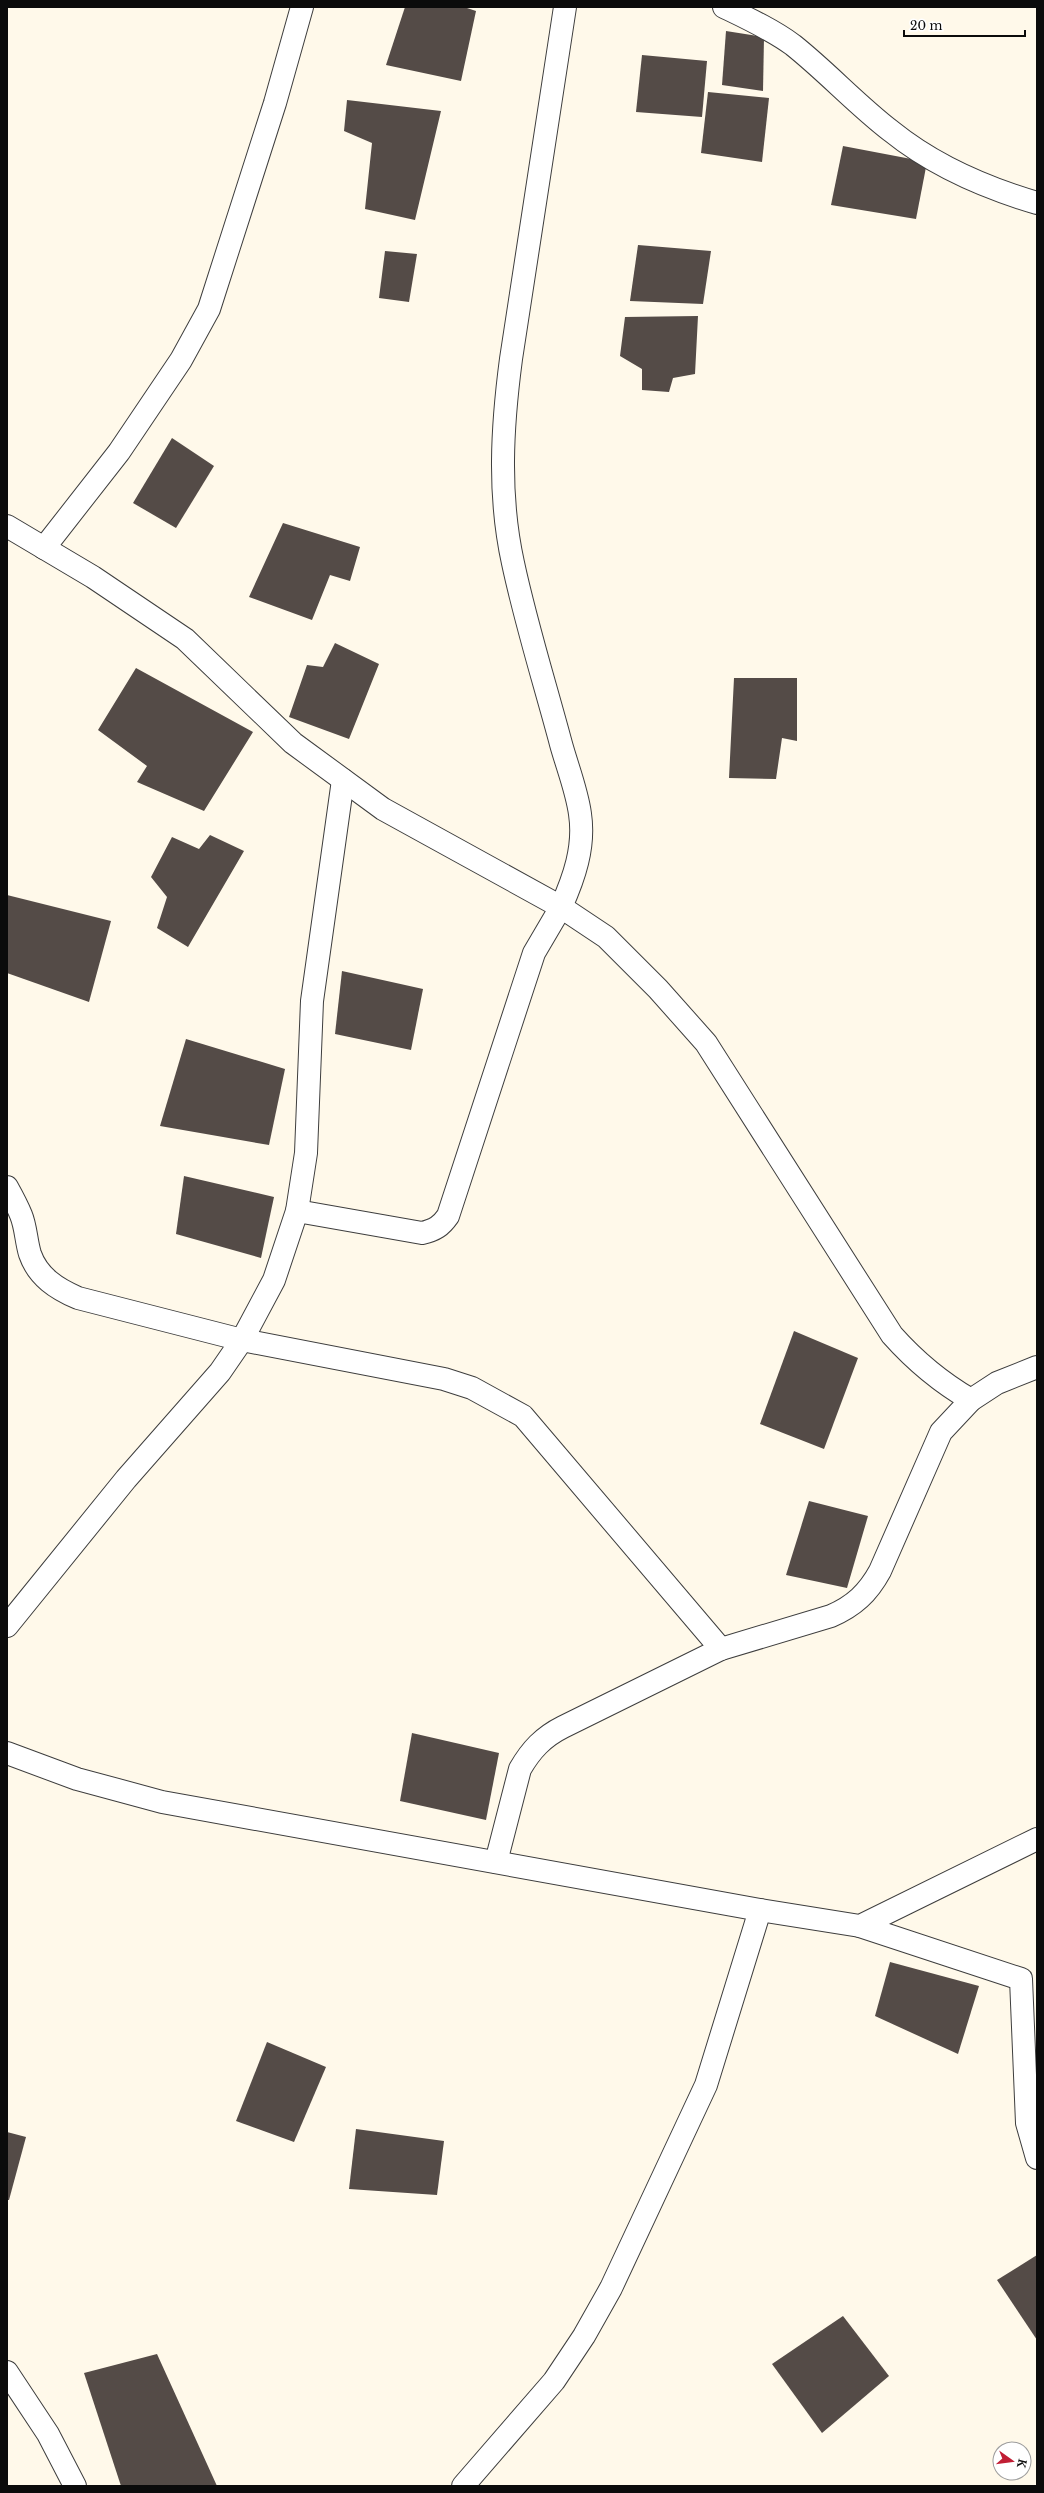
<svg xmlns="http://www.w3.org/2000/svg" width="1044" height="2493" font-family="'Libre Baskerville',serif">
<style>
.building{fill:#544b47}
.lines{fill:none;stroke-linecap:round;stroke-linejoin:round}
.service-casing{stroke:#3e3e3e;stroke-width:24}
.minor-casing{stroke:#3e3e3e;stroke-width:24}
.service{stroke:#fff;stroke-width:22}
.minor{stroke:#fff;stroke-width:22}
</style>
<rect width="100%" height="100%" fill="#fff9ea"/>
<g class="building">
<polygon points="405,7 464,7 476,11 461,81 386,65"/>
<polygon points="726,31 764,37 763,91 722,85"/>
<polygon points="642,55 707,61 702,117 636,112"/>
<polygon points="708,92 769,98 762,162 701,153"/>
<polygon points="347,100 441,111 415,220 365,209 372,143 344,131"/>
<polygon points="843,146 927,162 916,219 831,205"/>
<polygon points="638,245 711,251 703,304 630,301"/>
<polygon points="385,251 417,254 409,302 379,298"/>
<polygon points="698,316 695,374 673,378 669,392 642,390 642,369 620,356 625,317"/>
<polygon points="172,438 214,466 176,528 133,503"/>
<polygon points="283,523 360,547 350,581 330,575 312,620 249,597"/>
<polygon points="335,643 379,664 349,739 289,717 307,665 323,667"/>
<polygon points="136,668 253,732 204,811 137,782 147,766 98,730"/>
<polygon points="734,678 797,678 797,741 782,738 776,779 729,778"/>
<polygon points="210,835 244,851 188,947 157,928 167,897 151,877 172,837 199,849"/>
<polygon points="7,895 111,921 89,1002 7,973"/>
<polygon points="342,971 423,989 411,1050 335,1034"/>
<polygon points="186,1039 285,1069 269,1145 160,1126"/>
<polygon points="184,1176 274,1197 261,1258 176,1234"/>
<polygon points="794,1331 858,1358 824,1449 760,1424"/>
<polygon points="809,1501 868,1516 847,1588 786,1575"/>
<polygon points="412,1733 499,1753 486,1820 400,1801"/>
<polygon points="890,1962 979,1986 958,2054 875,2016"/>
<polygon points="267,2042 326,2067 294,2142 236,2121"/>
<polygon points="356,2129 444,2141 437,2195 349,2189"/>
<polygon points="7,2132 26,2137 9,2200 7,2200"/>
<polygon points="1037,2255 1037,2340 997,2280"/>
<polygon points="843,2316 889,2376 822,2433 772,2364"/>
<polygon points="157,2354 217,2486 121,2486 84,2373"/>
</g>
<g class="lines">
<g class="service-casing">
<g id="service">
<path d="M724,7C747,18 773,30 793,45C827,72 857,105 891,131C933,165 986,188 1037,203"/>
<path d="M297,1211L422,1233C435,1230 441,1226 448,1216L534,953L561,907L606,937L658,989L706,1043L892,1335C916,1362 940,1382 971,1400"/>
<polyline points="242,1340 444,1379 472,1388 523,1416 721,1649"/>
<path d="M496,1862L520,1769C531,1750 543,1737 563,1727L721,1649L831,1616C854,1606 868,1593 880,1571L941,1432L971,1400L997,1383L1037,1367"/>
<polyline points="860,1926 1021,1979 1027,2123 1037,2158"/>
<polyline points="463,2486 554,2381 584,2336 611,2288 706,2085 760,1910"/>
</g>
</g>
<g class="minor-casing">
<g id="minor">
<path d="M7,526L93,577L185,639L293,743L383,809L561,907C574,878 585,847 580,814C577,791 567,766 561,744C545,684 526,624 513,563C498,495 502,427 511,359L565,7"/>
<polyline points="44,548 119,452 181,360 209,309 275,103 302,7"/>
<path d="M7,1187C12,1196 17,1205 21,1215C26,1227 26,1241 30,1254C38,1277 57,1289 78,1298L242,1340"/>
<polyline points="7,1626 126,1479 220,1372 242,1340 274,1280 297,1211 306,1153 312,1001 343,780"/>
<polyline points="7,1753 77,1779 162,1802 760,1910 860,1926 1037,1839"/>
<polyline points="7,2372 48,2434 75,2486"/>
</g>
</g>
<use href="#service" class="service"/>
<use href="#minor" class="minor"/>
</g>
<rect width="1044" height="2493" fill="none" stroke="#0b0b0b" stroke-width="16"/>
<g transform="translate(1012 2461) rotate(104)"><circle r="19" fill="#ffffff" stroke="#9d9d9d"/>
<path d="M0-3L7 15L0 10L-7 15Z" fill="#c11e34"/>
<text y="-6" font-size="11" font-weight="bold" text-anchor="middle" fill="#0b0b0b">K</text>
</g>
<path d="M904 30v6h121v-6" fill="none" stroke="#0b0b0b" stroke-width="2"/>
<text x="910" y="30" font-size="12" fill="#0b0b0b" stroke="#ffffff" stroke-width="3" paint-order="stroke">20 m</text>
</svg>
